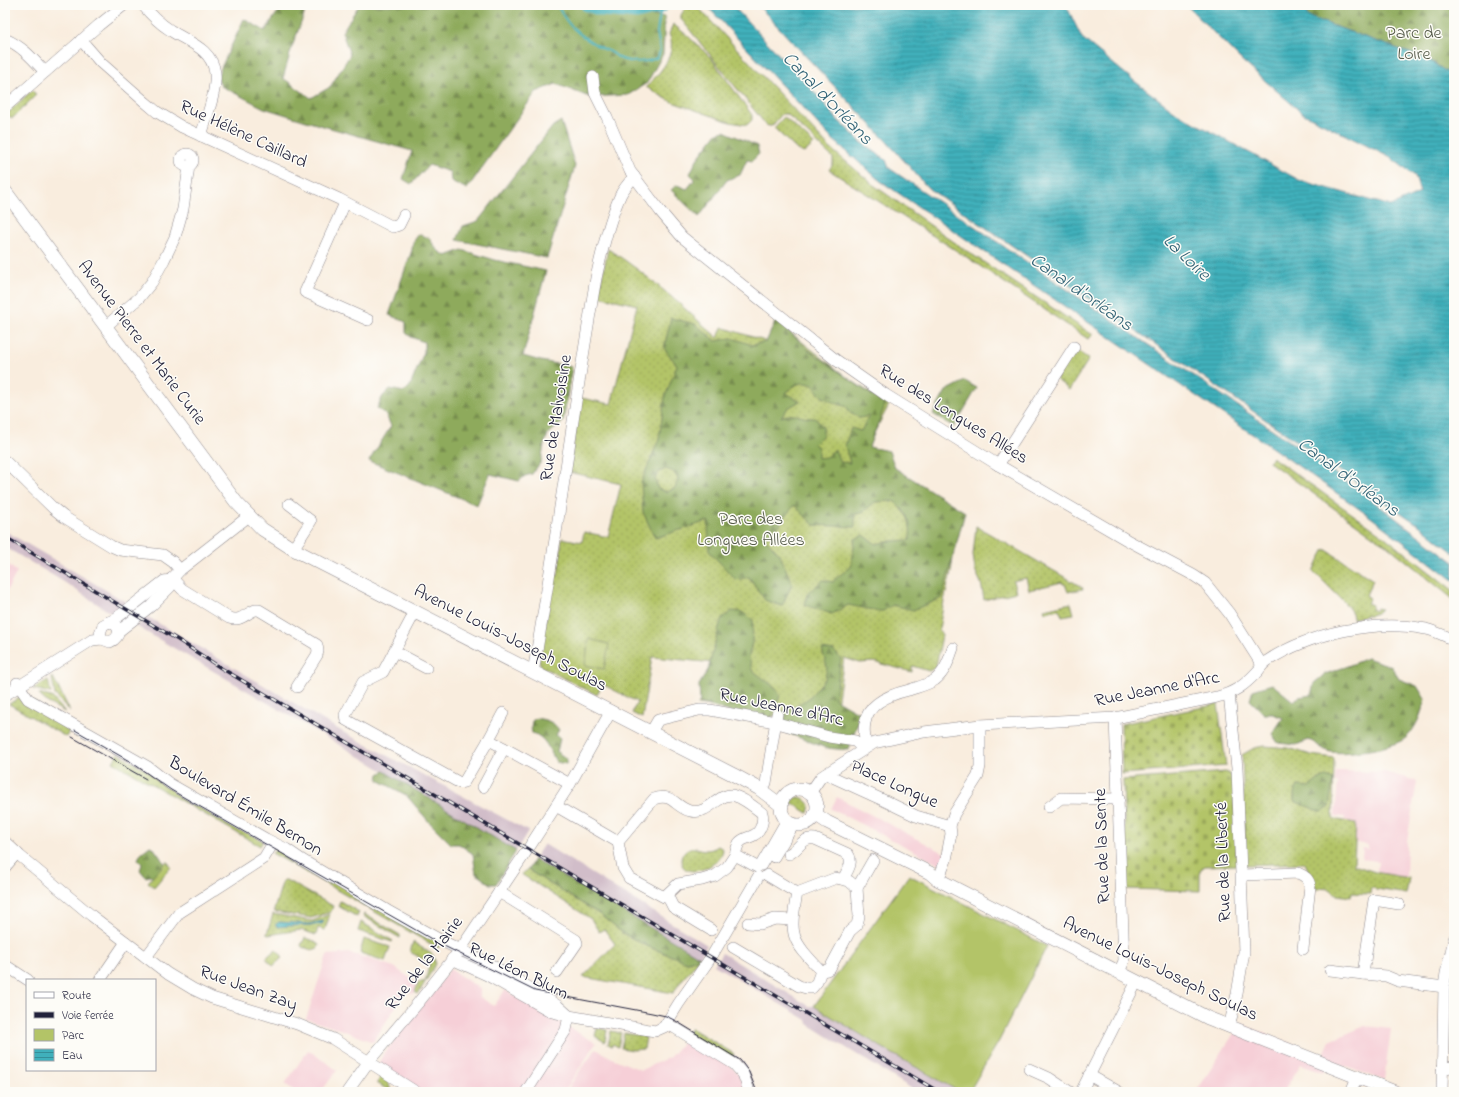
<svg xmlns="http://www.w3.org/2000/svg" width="1459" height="1097" font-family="'Indie Flower',sans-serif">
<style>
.built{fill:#f6cfd7}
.railway{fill:#d1bdc9}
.green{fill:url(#green-dots);stroke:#6a7351}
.forest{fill:url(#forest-firs);stroke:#58664c;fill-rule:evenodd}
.cemetery{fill:url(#cemetery-stones);stroke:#6a7351}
.pitch{fill:#b3c467;stroke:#6a7351}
.water{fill:url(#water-rules);stroke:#31697b}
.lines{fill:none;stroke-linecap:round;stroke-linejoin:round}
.stream{stroke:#40b0bb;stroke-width:2}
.river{stroke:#40b0bb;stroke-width:13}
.minor-casing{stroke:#8e888c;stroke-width:12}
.major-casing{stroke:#8e888c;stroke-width:14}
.minor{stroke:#fff;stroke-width:11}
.major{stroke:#fff;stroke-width:13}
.tram{stroke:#22223b;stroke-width:1}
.rail-casing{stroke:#22223b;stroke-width:3.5}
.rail{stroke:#fdfcf7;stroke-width:2;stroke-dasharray:6;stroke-linecap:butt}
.labels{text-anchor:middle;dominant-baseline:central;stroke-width:3;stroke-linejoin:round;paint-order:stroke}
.park-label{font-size:18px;fill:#555b4a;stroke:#fdfcf7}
.street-label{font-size:18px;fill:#22223b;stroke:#fdfcf7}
.water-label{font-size:19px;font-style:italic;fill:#306275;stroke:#fdfcf7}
</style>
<defs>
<pattern id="green-dots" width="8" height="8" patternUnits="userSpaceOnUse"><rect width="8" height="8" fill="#b3c467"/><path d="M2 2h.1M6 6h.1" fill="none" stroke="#9aa85a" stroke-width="1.8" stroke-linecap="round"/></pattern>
<pattern id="forest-firs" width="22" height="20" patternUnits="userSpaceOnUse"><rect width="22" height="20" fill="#8eaa5c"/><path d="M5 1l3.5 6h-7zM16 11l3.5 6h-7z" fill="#748a4d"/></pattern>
<pattern id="cemetery-stones" width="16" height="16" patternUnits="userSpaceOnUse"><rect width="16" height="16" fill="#b3c467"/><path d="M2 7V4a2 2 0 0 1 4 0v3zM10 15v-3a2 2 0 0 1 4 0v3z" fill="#9aa85a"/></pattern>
<pattern id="water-rules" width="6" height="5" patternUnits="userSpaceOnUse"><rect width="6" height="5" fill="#40b0bb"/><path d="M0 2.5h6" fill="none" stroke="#358f99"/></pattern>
</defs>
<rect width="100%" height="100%" fill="#fdfcf7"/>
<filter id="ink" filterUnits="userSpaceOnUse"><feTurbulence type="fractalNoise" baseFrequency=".025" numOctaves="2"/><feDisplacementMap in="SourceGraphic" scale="8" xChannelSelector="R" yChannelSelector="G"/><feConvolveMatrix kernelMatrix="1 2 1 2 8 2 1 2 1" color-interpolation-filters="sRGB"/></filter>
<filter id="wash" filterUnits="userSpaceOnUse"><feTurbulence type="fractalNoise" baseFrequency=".012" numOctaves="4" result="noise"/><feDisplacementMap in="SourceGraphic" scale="16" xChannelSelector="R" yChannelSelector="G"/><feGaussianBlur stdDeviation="0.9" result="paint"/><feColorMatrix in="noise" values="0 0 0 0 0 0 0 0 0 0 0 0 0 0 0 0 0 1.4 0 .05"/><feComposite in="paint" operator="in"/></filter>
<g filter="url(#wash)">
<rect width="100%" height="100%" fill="#f9edde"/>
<g class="built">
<polygon points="5,562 17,572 5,594"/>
<polygon points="1336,771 1384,772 1417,781 1407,841 1406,877 1383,874 1377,870 1378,861 1362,859 1363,848 1368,849 1368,845 1357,843 1344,825 1345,817 1335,816 1338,783 1335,783"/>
<polygon points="837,797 946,854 940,864 831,809"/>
<polygon points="350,953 394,967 417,983 414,994 405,992 373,1042 345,1031 306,1019 327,955"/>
<polygon points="450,969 480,989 480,997 494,1006 505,990 596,1043 564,1092 421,1092 380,1064 382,1056"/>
<polygon points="1240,1024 1323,1056 1330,1041 1365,1026 1391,1029 1384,1080 1329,1061 1324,1072 1301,1064 1283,1092 1196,1092"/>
<polygon points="685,1040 731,1066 740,1076 743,1084 742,1092 566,1092 578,1073 596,1049 614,1059 641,1070 670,1057"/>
<polygon points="308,1050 337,1070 321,1092 296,1092 285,1084"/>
</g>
<g class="railway">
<polygon points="5,531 126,602 111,613 64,582 5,547"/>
<polygon points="148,617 343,732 528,831 516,851 384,771 136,626"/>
<polygon points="544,844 707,945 700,957 534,859"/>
<polygon points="722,953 809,1006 814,1006 891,1053 960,1092 917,1092 808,1024 807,1020 714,965"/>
</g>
<g class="green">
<polygon points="687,5 696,5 830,148 875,186 964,249 1093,335 1088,339 968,258 829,170 833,164 833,158 787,114 782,114 772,126 769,126 766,125 681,19 681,15"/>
<path d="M673,24L688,36L711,58L752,115V120L747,125L730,122L672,102L646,87C659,74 678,54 669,34Z"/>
<polygon points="32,90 36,95 13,118 5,115"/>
<polygon points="784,117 814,144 804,153 797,150 774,128"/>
<path d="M608,249C648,274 683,307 718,338L722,327L768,342L777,322L849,379L889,405L864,452L960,510L951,572L944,601L939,629L942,635L936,667L929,671L912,666V672L874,662L860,663L844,658L834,726L698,704L708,687L715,663L652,657L642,718L632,713L637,702L602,684L597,695L542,667L539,662L553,576H558L562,538L582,542L584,532L608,537L621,484L569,472L581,398L611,404L637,305L598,296Z"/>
<polygon points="1074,349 1089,359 1069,390 1056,379"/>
<polygon points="1272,457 1385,537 1454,591 1454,600 1388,546 1380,541 1269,462"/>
<polygon points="976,526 1082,587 1083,589 1068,592 1065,584 1063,584 1062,582 1029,590 1026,578 1013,581 1016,592 984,600 981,583 975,570 973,555"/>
<polygon points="1325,549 1373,580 1366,595 1370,598 1367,603 1372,605 1371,609 1375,611 1377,608 1381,609 1377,613 1371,615 1369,617 1368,615 1353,619 1352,613 1345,603 1313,571"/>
<polygon points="1071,603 1074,614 1062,616 1059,609 1045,612 1044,609"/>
<polygon points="53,677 70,711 55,695 52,678"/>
<polygon points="48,680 51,693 33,689"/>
<polygon points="38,694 52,697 65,712 48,703"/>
<polygon points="23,695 72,726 66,737 9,704"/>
<polygon points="1264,746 1289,748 1311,755 1334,758 1333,819 1356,823 1354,865 1375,872 1409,878 1406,894 1371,888 1370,894 1352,893 1351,897 1337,895 1330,889 1316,888 1305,863 1246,865 1242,755 1254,748"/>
<polygon points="118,753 263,841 260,846 113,762"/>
<path d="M797,797C803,797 807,800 810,805L808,813L789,801Z"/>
<path d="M718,846L723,849C722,867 682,882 681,860C681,857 683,852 686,850C692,845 700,850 707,850C711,850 715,848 718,846Z"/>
<polygon points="277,849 441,943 438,948 272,853"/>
<polygon points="528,870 599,914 624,934 647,946 687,962 701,958 681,981 673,993 583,977 615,944 604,929 599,932 591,919 521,874"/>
<polygon points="283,880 286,880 333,906 331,912 311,918 275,912 274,910"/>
<polygon points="340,901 359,912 357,917 338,906"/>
<polygon points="273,914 312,921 330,914 325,930 318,928 316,935 301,930 268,935 267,934"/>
<polygon points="364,914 400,935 400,938 363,916"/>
<polygon points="361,922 393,941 392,942 358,931"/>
<polygon points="305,938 312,940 319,945 318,948 312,950 302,947 301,945"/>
<polygon points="413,942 433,955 436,964 418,994 415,992 418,983 425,981 430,963 410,952"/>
<polygon points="597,1028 607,1030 605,1042 595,1036"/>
<polygon points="691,1028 734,1054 731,1059 688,1034"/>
<polygon points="611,1031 621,1033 618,1047 613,1044 612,1046 608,1044"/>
<polygon points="624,1033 646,1037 644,1049 633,1050 621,1048"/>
<polygon points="382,1075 388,1080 391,1092 377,1083"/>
</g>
<g class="forest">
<polygon points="290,5 305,5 304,15 292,47 283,78 311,98 330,87 350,55 342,32 359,5 639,5 639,12 665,17 663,54 647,83 628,95 589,97 556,84 536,92 467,189 451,181 450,172 429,165 411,184 403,179 412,151 316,124 264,108 221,86 217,76 244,19 265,31 277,13"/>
<polygon points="1300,5 1454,5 1454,77 1429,60 1309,17"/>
<polygon points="561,121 575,166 547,258 457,240 463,226 478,221 553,126"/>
<polygon points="724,131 757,146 759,154 752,161 747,160 740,175 727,180 699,217 671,190 677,185 687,189 695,179 690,174 697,159 717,133"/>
<polygon points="419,234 429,238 437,250 446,256 462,250 495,260 546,271 523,356 541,361 572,367 563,422 548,434 544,445 541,462 532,474 525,476 519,481 490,474 477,505 369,461 391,426 386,415 377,408 383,396 390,389 404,392 410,386 424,352 424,342 411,337 406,333 406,322 389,315 412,250 413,242"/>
<path d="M671,318L695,324L716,341L732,338L752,345L766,342L776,320L809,350L885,405L869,447L889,451L895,468L965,512L942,598L913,610L893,605L883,611H879L848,605L832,614L805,605L807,594L823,580L833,582L836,578L851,567L855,539L864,535L876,544L890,541L910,540C912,522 907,512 894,501L875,502L862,513L855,514V527L814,525L794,505L773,534L764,537L780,555L792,584L782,606L765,600L749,577L736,580L709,551L708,521L655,538L643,512L641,483L659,439L665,397L677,365L664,348ZM801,383C819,383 813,390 823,397C830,402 840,404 847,407L850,413L860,418L869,416L861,431L851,428L845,446L850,463L840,462L835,450L826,457L818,458V447L814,444L823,435V427L815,418C800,419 796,411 781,417L788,408L800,401L786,393L793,386ZM666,469L674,472L678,479L675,488L667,492L658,489L655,479L659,472Z"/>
<polygon points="965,381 977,388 954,427 933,414 946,391"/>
<polygon points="732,611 742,612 753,620 752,642 749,656 752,670 776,688 780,696 769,723 700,703 699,685 708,670 721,620"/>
<polygon points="822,649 834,651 841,659 835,699 861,714 848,750 826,748 785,732 783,711 793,708 809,698 825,679 827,667"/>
<path d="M1367,658L1391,666L1399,679L1417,686L1425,699C1422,712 1417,726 1408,736C1398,748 1346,755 1331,752C1324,751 1316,743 1309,740L1296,745L1278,743L1272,734L1283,718L1273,714H1264L1250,700L1253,690L1272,684L1293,701L1299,697L1311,695L1314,683L1325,674L1345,667Z"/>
<path d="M536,718C546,720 553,721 559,730L556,735L560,738L557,752L567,759L566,764L556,762C550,751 545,736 532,733L531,727L532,721Z"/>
<polygon points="384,771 516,851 496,884 490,884 476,874 473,854 459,844 451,844 430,823 406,795 378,780 379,774"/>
<polygon points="1326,777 1333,780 1329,807 1321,812 1294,801 1294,793 1298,786 1309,787 1318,780"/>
<polygon points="150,846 153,847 168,868 154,878 150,876 146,877 140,870 142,864 138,859 141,853"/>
<polygon points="534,859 700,957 701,958 687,962 647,946 624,934 599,914 528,870"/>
</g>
<g class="cemetery">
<polygon points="1218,704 1226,766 1122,774 1121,724"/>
<polygon points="1226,772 1233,777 1237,865 1205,866 1200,870 1200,891 1126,889 1123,780"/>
</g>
<g class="pitch">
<polygon points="589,639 609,644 604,669 585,665"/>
<polygon points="167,861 171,867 154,887 148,882"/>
<polygon points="909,875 1047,946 999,1041 969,1092 960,1092 891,1053 814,1006"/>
<polygon points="364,939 390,947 385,961 360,953"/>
<polygon points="276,949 283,957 273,966 266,958"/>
</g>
<g class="water">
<polygon points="706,5 732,5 816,94 837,119 860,141 886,160 889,168 1291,442 1362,493 1454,562 1454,581 1372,518 1274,449 879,180 830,137"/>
<path d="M758,5H1066L1082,38L1133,80L1177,113L1299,180L1391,206L1420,193L1415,176L1391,158L1302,113L1240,59L1186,5H1300L1309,17L1429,60L1454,77V553L1423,528L928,188C874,125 814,67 758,5Z"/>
<path d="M323,921L324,922L322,924C307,926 292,925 277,927L275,925L279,922L309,924Z"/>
</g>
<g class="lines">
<path class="stream" d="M557,5C561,12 565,20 571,26C581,36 593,44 606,50C611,51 615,55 619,58C630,63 649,63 658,57L660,50L657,32L661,7"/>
<polyline class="river" points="587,5 602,10 637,13 661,7 663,5"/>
</g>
</g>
<g filter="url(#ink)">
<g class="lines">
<g class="minor-casing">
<g id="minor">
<path d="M143,5C151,15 159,23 170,30C187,42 212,48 215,73C217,91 206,118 201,136"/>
<path d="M5,39C22,46 33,59 45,72"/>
<polyline points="81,40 101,63 144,101 157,112 182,127 339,199 393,227 399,225 404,215"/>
<polyline points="593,77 595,93 607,117 630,171 660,211 682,237 836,360 886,395 995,463 1127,540 1193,575 1205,583 1229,613 1262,665"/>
<polyline points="5,107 99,25 124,5"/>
<circle cx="187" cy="160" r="6"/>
<polyline points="345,203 305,292 368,320"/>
<polyline points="106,326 139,298 152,282 164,260 175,237 183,209 189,166"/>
<polyline points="5,461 53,508 64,517 111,546 120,550 163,555 173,562 180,570"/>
<polyline points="998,465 1074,347"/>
<polyline points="289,504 311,521 293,549"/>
<path d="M172,578L182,589L229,618C241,622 245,614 255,610H259L317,645L318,651L317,655L297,687"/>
<polyline points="415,612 383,672 363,682 345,715 346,720 460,783 464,782 488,741 491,741 504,748"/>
<polyline points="119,631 151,606 170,587 171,580"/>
<polyline points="102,639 100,633 103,625 115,619 127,610 164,581 171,580 180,570 249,516"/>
<polyline points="394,651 426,668"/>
<path d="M533,672C557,541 573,409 596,278C602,250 609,220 621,194C624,188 630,182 634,176"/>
<polyline points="17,683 28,699 148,767 170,784 266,839 286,849 302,860 388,911 444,942 486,962 517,980 558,1006 569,1016"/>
<path d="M5,695L92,640L102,639L110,642C122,637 121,624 108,622"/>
<polyline points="1115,718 1124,961 1119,972"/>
<polyline points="651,732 658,720 699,710 710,710 770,721 829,737 855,741 860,746"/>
<polyline points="488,741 503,713"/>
<path d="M866,747C865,739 863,730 865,723C868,702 892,694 909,690C918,687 927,685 935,680C945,672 949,660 953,648"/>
<polyline points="826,774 883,800 916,816 950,826"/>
<polyline points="766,783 777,714"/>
<polyline points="483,787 504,748 570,784"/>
<path d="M810,793L821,777L874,743L924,732L980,725L1115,718L1217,697C1234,693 1245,685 1257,672C1261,668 1262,664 1267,661C1310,633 1375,619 1426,629C1435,631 1445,636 1454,640"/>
<polyline points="556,806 618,842"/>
<polyline points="1049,807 1061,798 1119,799"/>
<polyline points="5,842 20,856 92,916 168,974 193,989 212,998 297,1024 333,1039 416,1092"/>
<polyline points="530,846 570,784 611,711"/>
<path d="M789,854C801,848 801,837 815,839L848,854C854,863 847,871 843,879"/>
<path d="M735,855C736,851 737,847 739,843C743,838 749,838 754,835C761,832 764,820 762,813C754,807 745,799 735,796C720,790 709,816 690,811C675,807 672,792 654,799L618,842L623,868L629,878L664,897L678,884L702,880L715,876L727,867L735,855L757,867"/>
<polyline points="774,857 794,824"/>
<polyline points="761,865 787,820"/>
<polyline points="5,867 17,853"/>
<polyline points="767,875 797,893"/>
<path d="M1242,875L1298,873C1305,876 1309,879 1310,886L1303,949"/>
<path d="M836,878L849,881L857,888L859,916L857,925L850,931L830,968L827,970L821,971C791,939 789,937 797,893Z"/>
<polyline points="938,880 946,860 951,834 950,826 954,814 978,776 980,766 980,725"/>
<polyline points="857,888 873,860"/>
<polyline points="499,892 576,940 577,943 557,972"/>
<polyline points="667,895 673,907 711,930"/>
<polyline points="1399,904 1374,900 1363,974 1386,976 1398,981 1444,987"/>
<polyline points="748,923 760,924 775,919 792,920"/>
<polyline points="733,947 799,986 806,988 812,988 817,982 821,971"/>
<polyline points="713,954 758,877"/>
<polyline points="146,957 179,913 264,858 273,843"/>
<polyline points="452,959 487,975 552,1012 569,1016 655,1031 664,1027 679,1003 709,960"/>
<polyline points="5,965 28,980"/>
<polyline points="1330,970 1363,974"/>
<polyline points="100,980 126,942"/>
<polyline points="666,1024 675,1028 734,1064 743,1074 748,1088 747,1092"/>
<polyline points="1229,1027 1237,994 1244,952 1237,768 1229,694"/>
<polyline points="1442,1068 1454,1067"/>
<polyline points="1029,1069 1049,1078 1070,1092"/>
<polyline points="1089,1075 1119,1092"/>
<polyline points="347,1092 369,1061 418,1003 460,950 526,852"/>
<polyline points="526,1092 566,1030 569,1016"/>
<polyline points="1081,1092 1137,981"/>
<polyline points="1351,1092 1357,1077"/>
<polyline points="1442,1092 1444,987 1446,973 1454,939"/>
</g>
</g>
<g class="major-casing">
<g id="major">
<polyline points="5,191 236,502 262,529 293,549 734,775 758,788 782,806"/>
<circle cx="799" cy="807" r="18"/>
<polyline points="815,814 827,822 930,873 937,879 1208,1018 1395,1092"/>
</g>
</g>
<use href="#minor" class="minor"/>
<use href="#major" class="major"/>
<g class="tram">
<polyline points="75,730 131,762 171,790 442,945 535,991 652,1013 666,1016 676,1021 740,1060 749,1072 757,1092"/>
<polyline points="72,737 146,779"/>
</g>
<g class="rail-casing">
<polyline id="rail" points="5,537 178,640 221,668 939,1092"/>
</g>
<use href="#rail" class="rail"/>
</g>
</g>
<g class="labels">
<g class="park-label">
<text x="1414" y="34">Parc de<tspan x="1414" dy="21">Loire</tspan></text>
<text x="751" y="520">Parc des<tspan x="751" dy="21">Longues Allées</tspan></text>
</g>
<g class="street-label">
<text transform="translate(243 135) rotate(25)">Rue Hélène Caillard</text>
<text transform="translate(141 343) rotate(53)">Avenue Pierre et Marie Curie</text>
<text transform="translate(953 415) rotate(32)">Rue des Longues Allées</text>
<text transform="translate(557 418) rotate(-81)">Rue de Malvoisine</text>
<text transform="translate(510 639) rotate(27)">Avenue Louis-Joseph Soulas</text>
<text transform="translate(1157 690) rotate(-11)">Rue Jeanne d'Arc</text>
<text transform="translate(781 708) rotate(12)">Rue Jeanne d'Arc</text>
<text transform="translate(894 785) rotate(24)">Place Longue</text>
<text transform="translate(245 807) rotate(31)">Boulevard Émile Bernon</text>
<text transform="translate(1103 846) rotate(-92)">Rue de la Sente</text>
<text transform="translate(1224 862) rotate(-92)">Rue de la Liberté</text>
<text transform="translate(425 964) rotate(-52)">Rue de la Mairie</text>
<text transform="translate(1160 970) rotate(26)">Avenue Louis-Joseph Soulas</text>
<text transform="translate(518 972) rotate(26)">Rue Léon Blum</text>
<text transform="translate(248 989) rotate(20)">Rue Jean Zay</text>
</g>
<g class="water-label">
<text transform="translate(827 99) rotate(46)">Canal d'Orléans</text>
<text transform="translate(1186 258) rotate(44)">La Loire</text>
<text transform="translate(1081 293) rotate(35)">Canal d'Orléans</text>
<text transform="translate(1348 478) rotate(36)">Canal d'Orléans</text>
</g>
</g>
<rect width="1459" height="1097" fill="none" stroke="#fdfcf7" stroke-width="20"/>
<rect x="26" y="979" width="130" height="92" fill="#fdfcf7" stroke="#a5a5ac"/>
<rect x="34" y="992" width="20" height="6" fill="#ffffff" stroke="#a5a5ac"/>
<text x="62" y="999" font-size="12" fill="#22223b">Route</text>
<rect x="34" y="1012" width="20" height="6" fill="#22223b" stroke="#a5a5ac"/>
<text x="62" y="1019" font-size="12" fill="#22223b">Voie ferrée</text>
<rect x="34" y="1029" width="20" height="12" fill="#b3c467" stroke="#a5a5ac"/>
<text x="62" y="1039" font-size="12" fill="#22223b">Parc</text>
<rect x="34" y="1049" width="20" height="12" fill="url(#water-rules)" stroke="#a5a5ac"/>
<text x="62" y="1059" font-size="12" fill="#22223b">Eau</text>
</svg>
